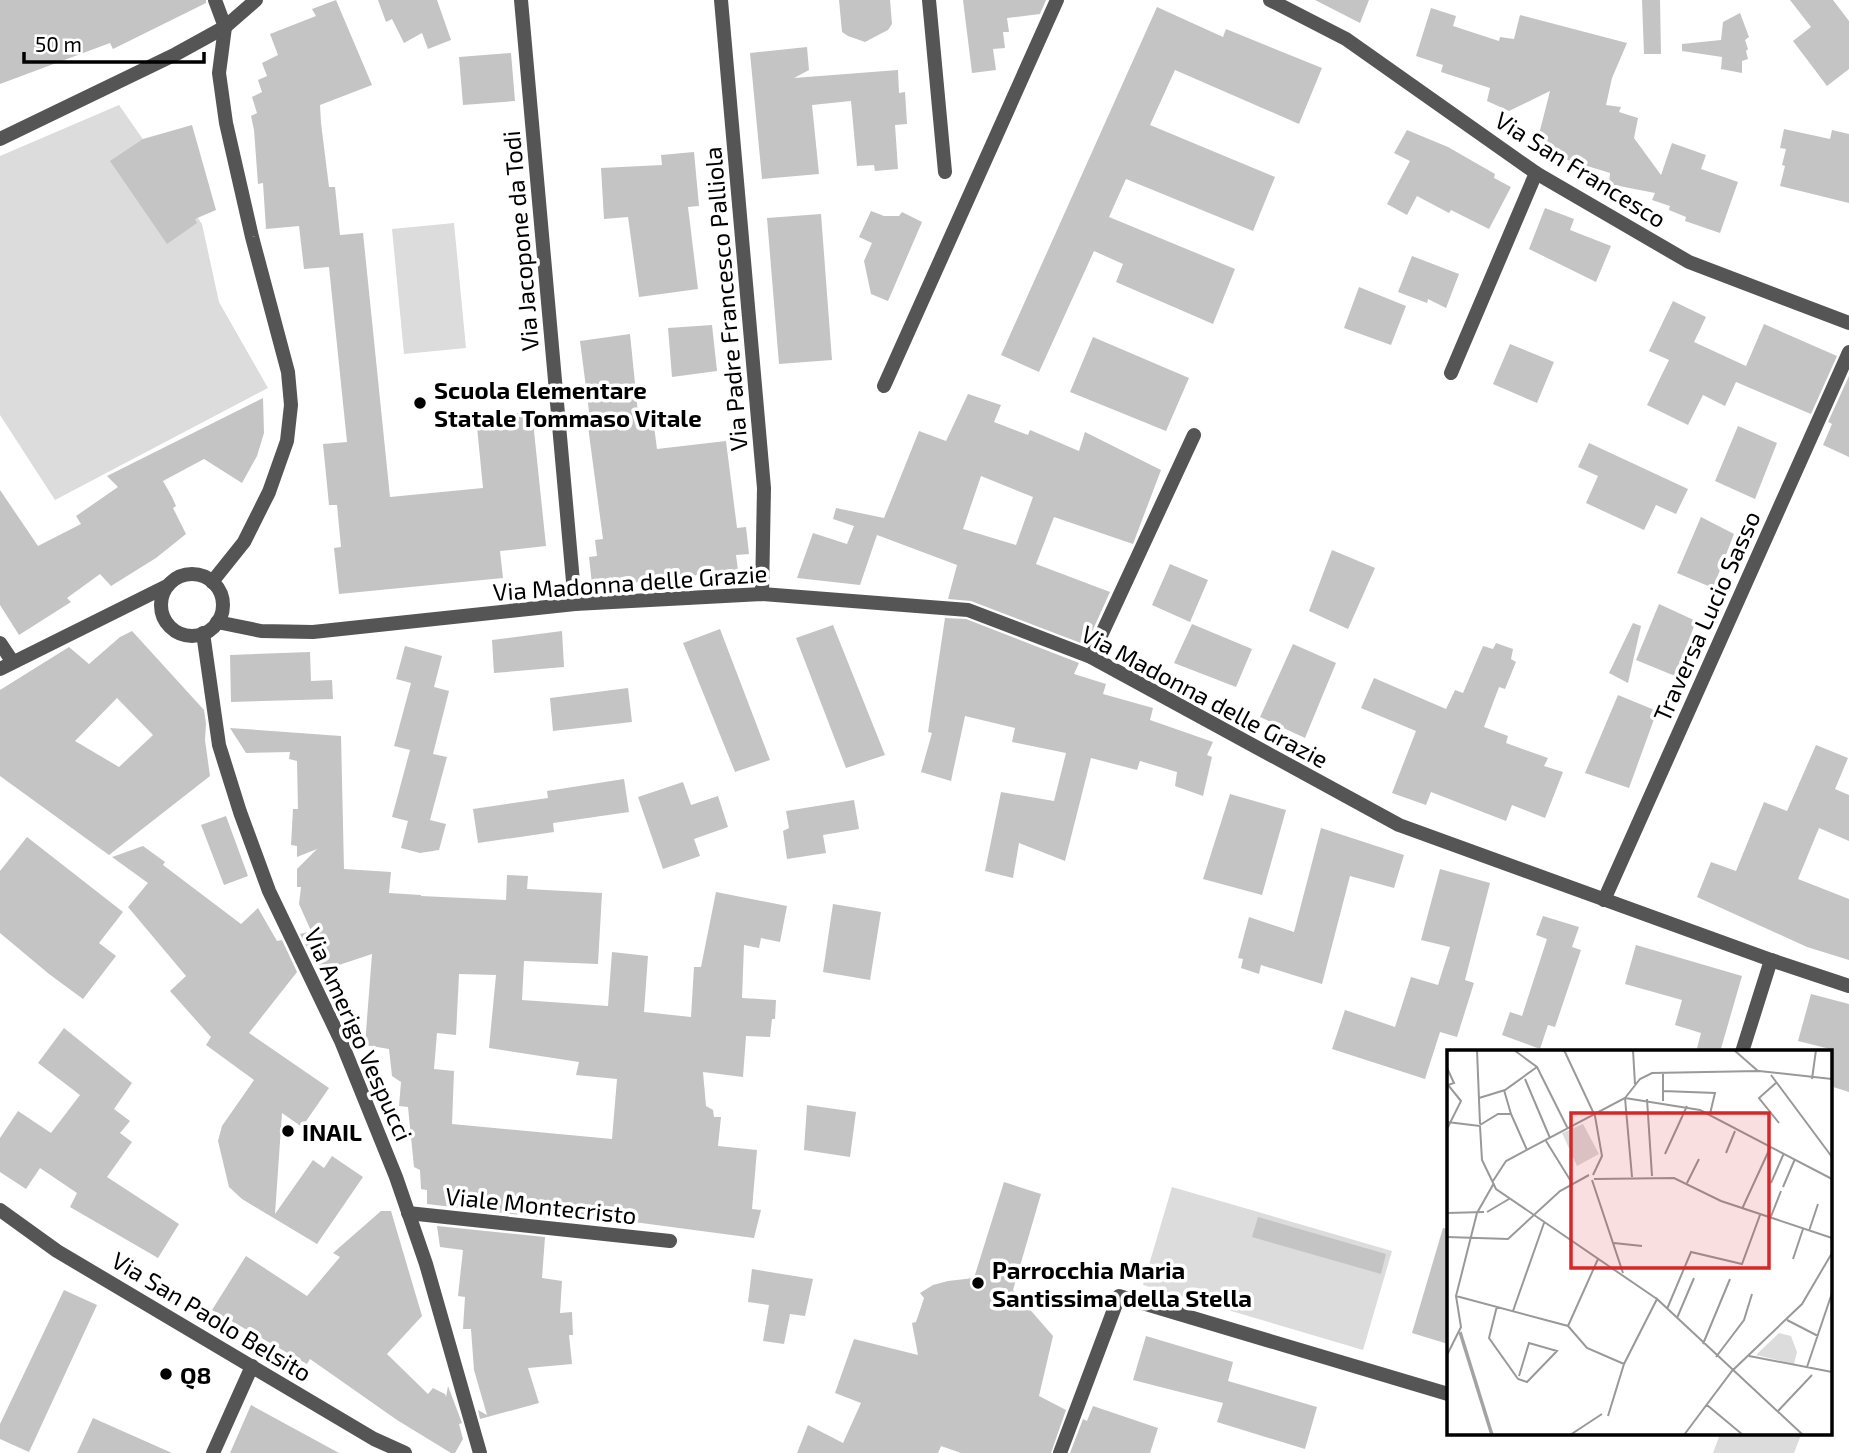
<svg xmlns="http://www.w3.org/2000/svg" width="1849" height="1453" font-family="'Exo 2',sans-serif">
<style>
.green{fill:#dcdcdc}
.building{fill:#c4c4c4;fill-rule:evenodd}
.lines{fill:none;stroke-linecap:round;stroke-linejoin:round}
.service{stroke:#555;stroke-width:14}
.minor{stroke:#555;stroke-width:14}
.poi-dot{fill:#000;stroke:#fff;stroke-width:2.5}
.labels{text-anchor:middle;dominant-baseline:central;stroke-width:7;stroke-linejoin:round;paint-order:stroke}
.street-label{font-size:24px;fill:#000;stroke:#fff}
.poi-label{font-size:24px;font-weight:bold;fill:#000;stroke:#fff;text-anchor:start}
.inset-river{fill:none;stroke:#a3a3a3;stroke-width:3.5}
.inset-road{fill:none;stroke:#999;stroke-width:2}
.view{fill:#d62828;fill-opacity:0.15;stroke:#d62828;stroke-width:3.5}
.inset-edge{fill:none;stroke:#000;stroke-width:3.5}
</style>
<rect width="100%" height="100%" fill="#fff"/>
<g class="green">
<polygon points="119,105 202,224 219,302 268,388 55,500 0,415 0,156"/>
<polygon points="454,223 466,348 404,354 392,229"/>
<polygon points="1172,1187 1392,1251 1363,1350 1143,1285"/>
<polygon points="1720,1434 1799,1434 1801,1435 1794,1453 1713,1453"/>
</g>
<g class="building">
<polygon points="0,0 206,0 206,3 113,49 110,43 0,84"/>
<polygon points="336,0 372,85 320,105 321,123 329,187 335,187 340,235 363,233 390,497 483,488 476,417 532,412 546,546 500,551 503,578 339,594 334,548 341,547 337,505 329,505 323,444 347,442 329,267 304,269 299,226 266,229 263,183 258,184 254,130 251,116 257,113 252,97 262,92 258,80 267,76 262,63 278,55 270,34 316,16 312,9"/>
<polygon points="378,0 437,0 451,40 428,49 422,33 404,43 392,19 386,22"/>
<polygon points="839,0 890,0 892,24 888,30 865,42 848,36 842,32"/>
<polygon points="963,0 1046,0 1040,14 1007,18 1009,32 1003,32 1005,48 993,49 996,70 972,73"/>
<polygon points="1315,0 1369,0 1360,23"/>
<polygon points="1642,0 1660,0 1661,54 1644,54"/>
<polygon points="1790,0 1833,0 1849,21 1849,69 1827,86 1793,41 1811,27"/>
<polygon points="1157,7 1223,37 1226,29 1322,68 1299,124 1175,70 1150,125 1275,177 1253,231 1126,179 1109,217 1235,269 1213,324 1116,282 1123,264 1094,251 1039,372 1001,355"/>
<polygon points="1431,8 1456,16 1453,26 1499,41 1500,37 1514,39 1520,15 1627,43 1612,78 1606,105 1621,107 1619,112 1638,118 1634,138 1661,175 1672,143 1706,155 1701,169 1738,182 1720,233 1685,221 1686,217 1669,210 1670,206 1652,200 1655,193 1609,184 1610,173 1535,150 1550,91 1509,111 1487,101 1490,88 1441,72 1443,65 1416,56"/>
<polygon points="1740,13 1749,37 1745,40 1748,49 1746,51 1748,59 1742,61 1742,73 1721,69 1722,57 1682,51 1682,44 1721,40 1723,22"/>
<polygon points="807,47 809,70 794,78 898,70 899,93 905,92 907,124 895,125 898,169 875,171 874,165 857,166 851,101 812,105 819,174 762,179 750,53"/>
<polygon points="511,53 515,101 463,105 459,57"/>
<polygon points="192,125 216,210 195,219 197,223 167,244 110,161 143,139"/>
<polygon points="1784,129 1830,139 1832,130 1849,134 1849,203 1780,186 1785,166 1782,165 1786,149 1780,148"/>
<polygon points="1407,130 1448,147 1495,174 1494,178 1511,187 1489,229 1451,210 1449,213 1417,196 1407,215 1387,204 1410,161 1394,153"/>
<polygon points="694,152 699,206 688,207 698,289 639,297 628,217 604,219 601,168 662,165 661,155"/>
<polygon points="1545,208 1574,219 1570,230 1611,246 1596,282 1529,249"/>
<polygon points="871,211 884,216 899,216 902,212 922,222 888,301 871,294 864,261 872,243 859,237"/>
<polygon points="821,214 832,360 779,364 767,218"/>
<polygon points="1412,256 1459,274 1446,308 1428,299 1427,303 1398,292"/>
<polygon points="1359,287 1406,306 1391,345 1344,328"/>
<polygon points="1673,301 1706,317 1694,342 1746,366 1764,324 1837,356 1811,414 1736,382 1725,406 1703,395 1688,425 1647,405 1669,360 1649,351"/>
<polygon points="712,325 717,371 672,377 668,328"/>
<polygon points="630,334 638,413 652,411 657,449 726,441 737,528 746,527 749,554 736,555 738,570 643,582 592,584 589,557 597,556 595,540 603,539 587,419 590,419 580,341"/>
<polygon points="1093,337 1189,378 1166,431 1070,392"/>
<polygon points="1510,344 1554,362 1537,403 1493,384"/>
<polygon points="1849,376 1849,457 1823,445 1832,424 1828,422"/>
<path d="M968,394L1001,405L994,422L1028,435L1030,430L1079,451L1085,432L1161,470L1133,544L1054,517L1036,564L1110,592L1086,645L971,601L948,599L957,565L877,535L860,585L797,578L813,533L847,544L854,526L833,519L836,508L884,518L919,431L946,441ZM981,476L1033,497L1016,545L963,529Z"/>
<polygon points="263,398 264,433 257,456 242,483 204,459 163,481 172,497 176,506 173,508 186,534 156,558 111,586 100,574 67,598 71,602 19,635 0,605 0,490 38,546 81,524 76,516 118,487 107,476"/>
<polygon points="1738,426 1777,443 1755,499 1715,481"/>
<polygon points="1589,443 1688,489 1676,514 1656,505 1644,530 1586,503 1598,476 1578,467"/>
<polygon points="1701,517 1734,534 1713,588 1677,573"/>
<polygon points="1332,550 1375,568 1348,629 1309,611"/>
<polygon points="1170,564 1208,580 1190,622 1152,605"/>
<polygon points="1659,604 1696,621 1675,676 1636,660"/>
<polygon points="945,618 966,619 1079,663 1074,674 1106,684 1103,694 1153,708 1150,720 1213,742 1207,755 1212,757 1203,796 1175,786 1177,772 1140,761 1137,770 1091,758 1065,861 1019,843 1013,878 985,871 1001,792 1054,801 1066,753 1012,742 1015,728 965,716 951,781 921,772 932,733 928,732"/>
<polygon points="1633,623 1641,626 1628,683 1609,673"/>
<polygon points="1192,624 1252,649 1236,687 1174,663"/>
<polygon points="833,625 885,755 846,768 796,638"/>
<polygon points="720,629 770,760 735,772 683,643"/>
<path d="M132,631L204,710L206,724L205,740L210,776L109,855L0,776V690L69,647L89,664L120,637ZM117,698L153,735L119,767L75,741Z"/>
<polygon points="562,631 564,667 494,673 492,640"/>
<polygon points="1496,643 1513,649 1511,659 1516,662 1505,689 1499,687 1484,727 1508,736 1506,743 1548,758 1544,766 1563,772 1545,818 1512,805 1506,821 1431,792 1426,805 1392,793 1416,731 1361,708 1374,678 1446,709 1455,690 1463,693 1483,646 1493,649"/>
<polygon points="1293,644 1336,663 1305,738 1260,717"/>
<polygon points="405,646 442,656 434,687 449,691 433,754 447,757 430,820 446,824 439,850 420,853 401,848 408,821 392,817 410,750 394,746 411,683 396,679"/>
<polygon points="310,652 311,681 332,680 333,699 231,702 230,655"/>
<polygon points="628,688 632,722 553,731 550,698"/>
<polygon points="1618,695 1657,711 1629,788 1585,773"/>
<path d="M230,728L341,736L344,869L391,872L389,893L421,895V896L506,900L507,875L528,876L527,889L602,893L598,964L524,961L522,1000L608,1006L612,952L648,956L644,1012L691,1017L694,967H701L716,892L787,906L780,942L761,938L759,948L744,945L742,998L776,1000L775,1019H772L770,1037L746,1036L743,1077L703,1072L706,1106L713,1110L714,1117H721L718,1146L757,1150L752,1209L761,1210L754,1238L581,1215V1218L547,1215V1218L427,1204V1190L421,1189L420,1170L414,1167L408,1107L399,1106L401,1082L392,1076L389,1049L365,1045L372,954L321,971L314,951L311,955L300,934L311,931L299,904L301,887H297V869L317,849L297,857V846L291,845L293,809H298L297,761L289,759L290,752L246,753ZM459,974L496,975L489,1048L579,1062L576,1075L617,1079L612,1139L452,1124L454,1071L434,1069L437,1033L456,1035Z"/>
<polygon points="1816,745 1848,758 1835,789 1849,795 1849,841 1819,828 1798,879 1849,899 1849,960 1807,947 1697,897 1711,862 1736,871 1764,802 1787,811"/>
<polygon points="624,779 629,812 553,823 554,832 478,843 473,809 548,798 547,791"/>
<polygon points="683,782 691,805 718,796 728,827 694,839 700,856 663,869 638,797"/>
<polygon points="1230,794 1286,810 1262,895 1203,879"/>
<polygon points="854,800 859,829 823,835 826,853 787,859 783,831 789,828 786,811"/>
<polygon points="226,816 248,876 224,885 201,825"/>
<polygon points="1321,828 1404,855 1394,888 1350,876 1322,984 1261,965 1259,974 1241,968 1243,959 1238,958 1249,917 1294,932"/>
<polygon points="27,837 123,912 99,943 116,956 83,999 49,974 0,933 0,871"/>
<polygon points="143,846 165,862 163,865 241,924 258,908 277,941 282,940 297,972 249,1033 329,1088 302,1127 282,1113 275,1214 313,1160 324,1168 332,1156 363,1177 317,1244 242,1199 229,1187 218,1141 222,1126 254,1080 206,1045 211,1037 170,991 186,976 128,907 148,883 112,857"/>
<polygon points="1440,869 1490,883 1465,980 1474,983 1457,1037 1440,1032 1425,1079 1332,1049 1345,1010 1395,1027 1411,977 1438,985 1450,947 1421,940"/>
<polygon points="833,904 881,912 870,980 823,972"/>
<polygon points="1543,916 1579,927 1572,947 1581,950 1555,1027 1548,1025 1540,1049 1502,1035 1510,1012 1522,1016 1547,939 1536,935"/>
<polygon points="1636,945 1742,976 1720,1052 1696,1052 1701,1033 1675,1025 1682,1000 1625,984"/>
<polygon points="1811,994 1849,1004 1849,1092 1830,1086 1830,1049 1798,1041"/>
<polygon points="64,1028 132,1083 114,1109 130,1121 120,1133 132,1142 107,1177 179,1224 158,1258 70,1207 77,1193 40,1168 26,1189 0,1172 0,1138 18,1111 51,1133 80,1095 38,1063"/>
<polygon points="807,1105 856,1112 850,1157 804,1150"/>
<polygon points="1004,1182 1041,1194 1013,1290 1053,1336 1039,1396 1066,1410 1051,1453 961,1453 941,1446 938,1453 797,1453 808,1425 843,1443 861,1403 835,1393 854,1339 918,1355 912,1323 916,1322 924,1298 920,1293 933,1285 948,1281 974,1278"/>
<polygon points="381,1211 391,1211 422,1316 387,1354 428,1394 433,1388 445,1394 446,1397 448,1386 462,1423 459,1424 463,1439 455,1453 451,1453 397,1420 310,1359 307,1364 212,1310 246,1256 307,1296 340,1257 333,1253"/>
<polygon points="1258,1217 1386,1254 1381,1274 1252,1237"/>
<polygon points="437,1226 545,1237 542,1278 562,1281 560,1313 572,1312 573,1335 569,1335 572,1364 528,1368 539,1403 480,1419 478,1410 487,1415 474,1370 471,1329 463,1329 465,1297 458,1296 463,1250 440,1247"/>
<polygon points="1443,1228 1448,1229 1448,1344 1412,1333"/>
<polygon points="752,1269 813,1279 805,1316 790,1314 784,1344 763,1341 769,1305 748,1302"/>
<polygon points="64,1290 97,1305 29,1452 0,1439 0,1424"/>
<polygon points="1146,1336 1233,1362 1228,1381 1317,1407 1305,1449 1217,1422 1223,1403 1133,1380"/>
<polygon points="251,1405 339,1453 230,1453"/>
<polygon points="1093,1406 1158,1428 1150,1453 1070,1453 1083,1419 1087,1421"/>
<polygon points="93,1418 172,1453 77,1453"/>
</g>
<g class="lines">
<polyline class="service" points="929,0 945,172"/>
<g class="minor">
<polyline points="521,0 575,604"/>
<polyline points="721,0 764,488 762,594"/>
<polyline points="1270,0 1346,39 1536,173 1689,262 1849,323"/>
<polyline points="0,139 176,54 225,27 256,0"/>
<polyline points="1451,373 1536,173"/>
<polyline points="884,386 1057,0"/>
<circle cx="192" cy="605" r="31"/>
<polyline points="212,582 244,542 269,492 287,441 291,405 288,372 252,237 226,123 219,73 225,27 215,0"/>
<polyline points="217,622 261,631 313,632 575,604 762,594 968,610 1091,657 1399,825 1771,960 1849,986"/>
<polyline points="203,633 219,745 240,812 269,891 341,1041 396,1177 426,1264 480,1453"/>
<polyline points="0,643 12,661"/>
<polyline points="1091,657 1194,435"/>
<polyline points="0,669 167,586"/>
<polyline points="1604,900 1849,352"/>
<polyline points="1742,1052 1771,960"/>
<polyline points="0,1210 57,1251 374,1439 405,1453"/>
<polyline points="408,1213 670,1241"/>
<polyline points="213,1453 252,1366"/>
<polyline points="1060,1453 1119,1296 1448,1394"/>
</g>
</g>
<g class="poi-dot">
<circle cx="420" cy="403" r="7"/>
<circle cx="288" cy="1131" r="7"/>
<circle cx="978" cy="1283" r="7"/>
<circle cx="166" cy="1374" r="7"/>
</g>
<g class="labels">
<g class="street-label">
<text transform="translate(1581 169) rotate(32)">Via San Francesco</text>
<text transform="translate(520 241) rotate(-95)">Via Jacopone da Todi</text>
<text transform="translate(725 299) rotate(-95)">Via Padre Francesco Palliola</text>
<text transform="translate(630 582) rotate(-4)">Via Madonna delle Grazie</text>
<text transform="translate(1706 616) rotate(-66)">Traversa Lucio Sasso</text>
<text transform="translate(1205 696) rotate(28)">Via Madonna delle Grazie</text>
<text transform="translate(359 1034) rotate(66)">Via Amerigo Vespucci</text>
<text transform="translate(541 1205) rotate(6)">Viale Montecristo</text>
<text transform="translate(212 1316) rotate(31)">Via San Paolo Belsito</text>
</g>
<g class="poi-label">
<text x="434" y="389">Scuola Elementare<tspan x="434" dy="28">Statale Tommaso Vitale</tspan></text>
<text x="302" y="1131">INAIL</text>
<text x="992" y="1269">Parrocchia Maria<tspan x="992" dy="28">Santissima della Stella</tspan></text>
<text x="180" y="1374">Q8</text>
</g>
</g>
<g transform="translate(1447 1050)">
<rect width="385" height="385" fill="#fff"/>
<path d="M136,74L152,104L130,116L115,83ZM332,283L344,286L350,302L347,314L309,305Z" fill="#dcdcdc"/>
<path class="inset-river" d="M13,282L45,385"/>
<path class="inset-road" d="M30,0L33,74M67,0L90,17L121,79M117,0L148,66L155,106L146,125M186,0L188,34M287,0L311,21M0,18L7,33L1,35L14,51L0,79M216,23V51M324,25L385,107M78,29L103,88M365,29L369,0M330,32L312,48L332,73M57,40L64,64M216,41L268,43L263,64M32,48L58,40L90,17M178,48L253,60L385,129M178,48L185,127M200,49L205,126M64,64L80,100M0,72L33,76M33,75L51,64H64M33,76L35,110L49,139L210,249M99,91L125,133M279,103L288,81M218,104L240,56M147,129L227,128L274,151L385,188M145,130L176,223M46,131L59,111L178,48L193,29L205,23L312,21L385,29M240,133L252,109M324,133L337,103M336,137L348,109M295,159L323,98M40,162L62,149M0,163L37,162M323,169L334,141M362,181L371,154M0,187L61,189L113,141L142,125M167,193L195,196M346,209L356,179M9,246L121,276L140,298L177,314M50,256L42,288L71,329L80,332L110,301L82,293L72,326M220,259L244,202L295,214L313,165M66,261L97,173M230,268L247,228M340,270L371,286M121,276L151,209M256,294L283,229M0,305L14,277L9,246L30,163L47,133M302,306L385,322M269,307L297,270L305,244M360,317L385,243M260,355L296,385M331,361L365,325M161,366L177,314L210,249L356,385M123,385L155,364M237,385L285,321L355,254L385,203"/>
<path class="view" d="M124,63H322V218H124Z"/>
<rect width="385" height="385" class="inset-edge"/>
</g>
<path d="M24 52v10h180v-10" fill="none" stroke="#000000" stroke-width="3.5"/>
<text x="35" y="52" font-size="21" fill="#000000" stroke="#ffffff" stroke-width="5" paint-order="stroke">50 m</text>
</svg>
